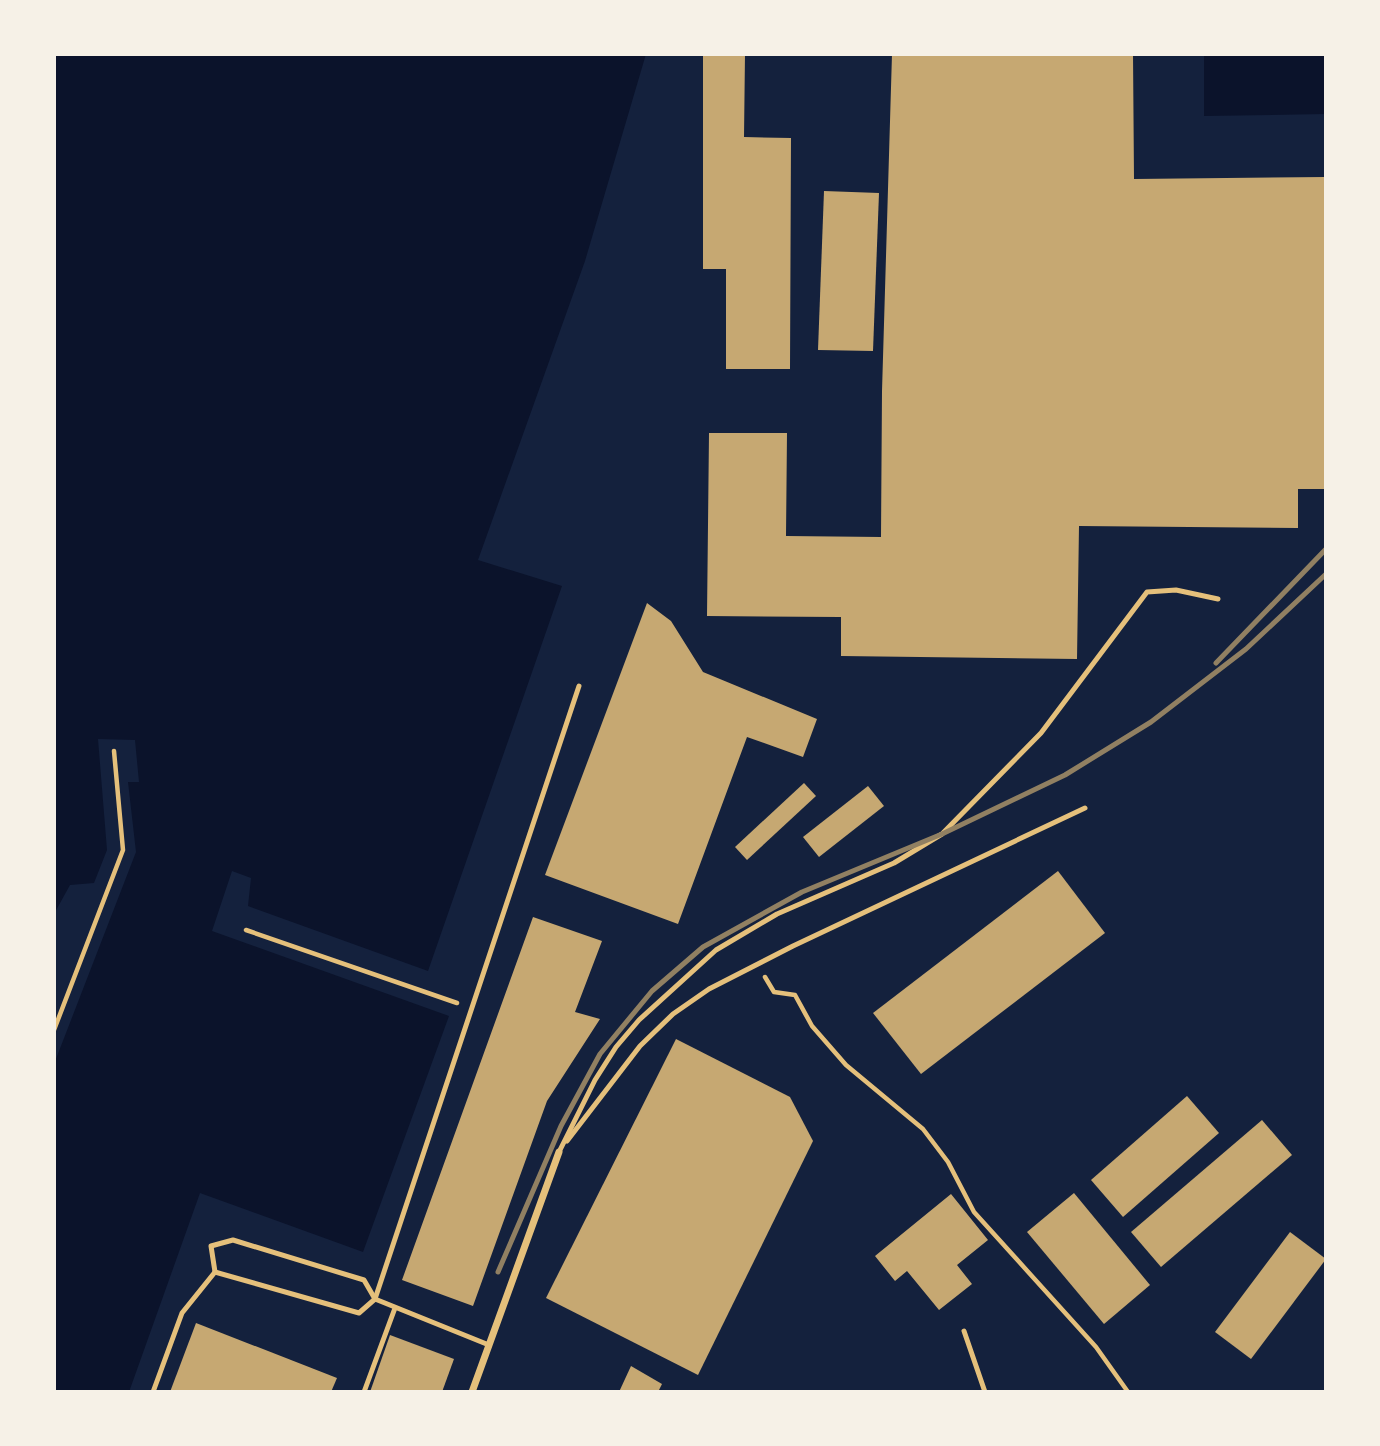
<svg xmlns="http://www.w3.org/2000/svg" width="1380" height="1446" font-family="Arial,sans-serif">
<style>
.water{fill:#0b132b}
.building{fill:#c6a872}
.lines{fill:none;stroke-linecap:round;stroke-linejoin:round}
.path{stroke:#e5c07b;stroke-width:4.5}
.service{stroke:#e5c07b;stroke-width:5}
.minor{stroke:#e5c07b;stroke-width:7}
.rail{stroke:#918062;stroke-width:5}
</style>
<rect width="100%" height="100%" fill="#14213d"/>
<g class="water">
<polygon points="54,54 646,54 585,261 478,560 562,586 428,971 248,906 251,878 232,871 212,931 449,1016 363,1252 200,1193 129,1392 54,1392 54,1064 136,852 128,782 139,782 135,740 98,739 107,850 94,883 70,885 54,914"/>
<polygon points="1204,54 1326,54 1326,114 1204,116"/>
</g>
<g class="building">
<polygon points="703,54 745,54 744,137 791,138 790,369 726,369 726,269 703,269"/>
<polygon points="892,54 1133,54 1134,179 1326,177 1326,489 1298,489 1298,528 1079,526 1077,659 841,656 841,617 707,616 709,433 787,433 786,536 881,537 882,391"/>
<polygon points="824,191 879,193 873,351 818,350"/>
<polygon points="647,603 671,621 703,672 817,719 803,757 747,737 678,924 545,875"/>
<polygon points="804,783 816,796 747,860 735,847"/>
<polygon points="868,786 884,806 819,857 803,837"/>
<polygon points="1058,871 1105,933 921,1074 873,1013"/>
<polygon points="533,917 602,941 575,1012 600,1019 547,1101 473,1306 402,1280"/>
<polygon points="676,1039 790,1097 813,1141 698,1375 546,1298"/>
<polygon points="1187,1096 1219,1133 1123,1217 1091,1180"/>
<polygon points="1262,1120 1292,1155 1161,1267 1131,1232"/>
<polygon points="1074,1193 1150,1285 1104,1324 1027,1232"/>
<polygon points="951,1194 988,1240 957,1265 972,1284 939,1310 907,1271 895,1281 875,1256"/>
<polygon points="1290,1232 1326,1259 1251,1359 1215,1332"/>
<polygon points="196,1323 337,1378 331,1392 170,1392"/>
<polygon points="390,1335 454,1359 442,1392 370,1392"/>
<polygon points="631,1366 662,1384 658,1392 619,1392"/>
</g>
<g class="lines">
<g class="path">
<polyline points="246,930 457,1003"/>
<polyline points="765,977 774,992 795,995 812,1026 846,1065 923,1129 948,1162 974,1212 1096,1347 1128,1392"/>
<polyline points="54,1030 123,850 114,751"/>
</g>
<g class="service">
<polyline points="567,1141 640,1046 673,1014 709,989 793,946 1085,808"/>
<polyline points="559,1152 595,1080 616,1047 639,1020 716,950 777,914 894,863 942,834 1041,733 1147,592 1176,590 1218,599"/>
<polygon points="233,1240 364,1280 375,1299 359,1313 215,1272 211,1246"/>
<polyline points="964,1331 985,1392"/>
<polyline points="489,1345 375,1299 579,686"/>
<polyline points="153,1392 182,1313 215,1272"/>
<polyline points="364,1392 395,1308"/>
</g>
<polyline class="minor" points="472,1392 559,1152"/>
<g class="rail">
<polyline points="1216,663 1326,549"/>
<polyline points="498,1272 561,1126 600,1054 652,991 703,947 802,892 942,834 1065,775 1151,722 1246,649 1326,574"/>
</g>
</g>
<rect width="1380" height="1446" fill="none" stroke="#f6f1e7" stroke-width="112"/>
</svg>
